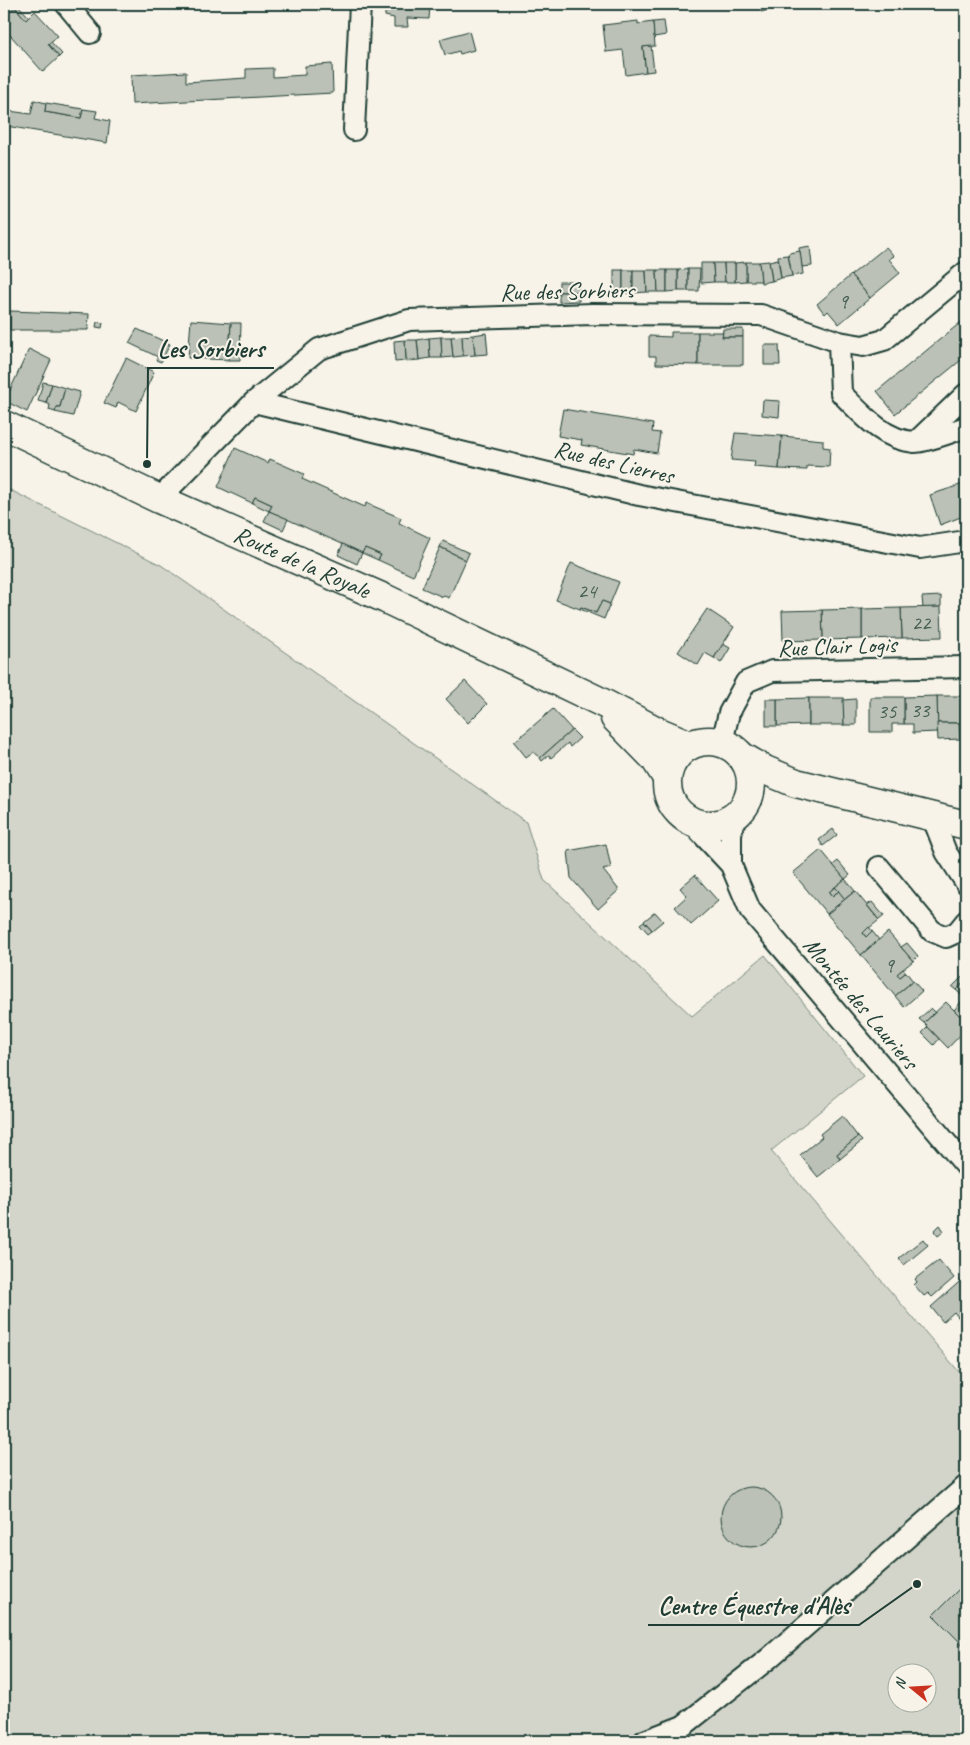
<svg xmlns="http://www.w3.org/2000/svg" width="970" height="1745" font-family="Caveat,sans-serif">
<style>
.green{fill:#d3d5ca;stroke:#79897f;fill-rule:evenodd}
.building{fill:#bbc1b6;stroke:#1f3d34}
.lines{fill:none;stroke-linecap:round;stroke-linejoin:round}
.minor-casing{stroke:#1f3d34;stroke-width:24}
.secondary-casing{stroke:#1f3d34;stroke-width:31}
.minor{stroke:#f7f3e8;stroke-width:20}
.secondary{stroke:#f7f3e8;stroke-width:28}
.labels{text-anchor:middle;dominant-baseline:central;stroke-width:4;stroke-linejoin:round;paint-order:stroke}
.number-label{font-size:21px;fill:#465e54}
.street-label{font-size:24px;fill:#1f3d34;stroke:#f7f3e8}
.leader{fill:none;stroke:#1f3d34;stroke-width:2}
.callout-dot{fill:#1f3d34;stroke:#f7f3e8;stroke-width:2}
.callout-label{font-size:25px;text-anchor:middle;font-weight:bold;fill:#1f3d34;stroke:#f7f3e8;stroke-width:4;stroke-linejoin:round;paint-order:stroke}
</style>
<rect width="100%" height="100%" fill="#f7f3e8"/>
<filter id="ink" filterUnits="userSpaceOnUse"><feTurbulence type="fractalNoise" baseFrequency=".02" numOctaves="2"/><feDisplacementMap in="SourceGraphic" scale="10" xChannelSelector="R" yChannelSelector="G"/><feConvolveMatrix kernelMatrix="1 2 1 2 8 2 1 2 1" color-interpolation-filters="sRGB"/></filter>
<g filter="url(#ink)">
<path class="green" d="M4,487L161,565L526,822L544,880L692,1016L765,955L863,1076L771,1151L966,1380V1741H4ZM898,1672H928V1702H898Z"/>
<g class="building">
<polygon points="17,4 29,17 26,20 15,7"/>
<polygon points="385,4 430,4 429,19 407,18 408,27 394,27 394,18 385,16"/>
<polygon points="758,4 791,4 761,12"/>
<polygon points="15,7 26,20 35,11 58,36 48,44 59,57 43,72 4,28 4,16"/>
<polygon points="638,21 638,24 653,22 655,46 643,47 646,72 626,75 623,50 606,52 603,25"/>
<polygon points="664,21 666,35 654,37 653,22"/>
<polygon points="469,31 474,50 460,54 459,51 445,55 440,39"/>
<polygon points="51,42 62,54 59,57 48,44"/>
<polygon points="651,46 654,71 646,72 643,47"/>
<polygon points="332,64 333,93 132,104 131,75 186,72 186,82 246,78 246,69 273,68 273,77 305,75 305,66"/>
<polygon points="34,100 46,103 45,112 81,118 83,109 97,111 95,118 110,121 107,143 6,126 9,111 31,114"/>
<polygon points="46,103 83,109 81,118 45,112"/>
<polygon points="810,246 812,266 802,267 799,248"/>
<polygon points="886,247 894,256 889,259 900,273 870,298 851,275"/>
<polygon points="800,251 803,274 792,276 788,255 789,253"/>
<polygon points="788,255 792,276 781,278 778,256"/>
<polygon points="778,259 781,278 772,281 769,261"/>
<polygon points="769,261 772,281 761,283 759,262"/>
<polygon points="746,262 759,262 761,281 746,281"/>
<polygon points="746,262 746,281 735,282 735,263"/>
<polygon points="701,263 713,263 714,282 701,283"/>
<polygon points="713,263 724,263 725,282 714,282"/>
<polygon points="724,263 735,263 735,282 725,282"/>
<polygon points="688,269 688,291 678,291 678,270"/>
<polygon points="688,269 700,269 699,291 688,291"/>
<rect x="614" y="270" width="9" height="23"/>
<rect x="623" y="270" width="10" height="23"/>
<polygon points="633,270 646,270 647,292 633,293"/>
<polygon points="646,270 657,270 658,292 647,292"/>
<polygon points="657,270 667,270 667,292 658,292"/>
<polygon points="667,270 678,270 678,291 667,292"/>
<polygon points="851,275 870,298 839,324 828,311 825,314 817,304"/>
<rect x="559" y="282" width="20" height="10"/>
<polygon points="559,292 579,292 579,301 559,302"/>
<polygon points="10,311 89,314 88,330 10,330"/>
<polygon points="966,318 966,356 895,414 877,391"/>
<polygon points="191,320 231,323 229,360 188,358"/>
<polygon points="97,322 103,323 102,328 96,327"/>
<polygon points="231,323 241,323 240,360 229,360"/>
<polygon points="137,329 170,344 161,362 156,360 158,357 129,343"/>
<polygon points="723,329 743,329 743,337 722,337"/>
<polygon points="671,332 698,332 698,365 656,364 656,356 649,356 649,336 671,337"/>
<polygon points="698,332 723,332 722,337 743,337 743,365 698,365"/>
<polygon points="486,333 488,354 475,355 473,335"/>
<polygon points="473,335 475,355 463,356 462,336"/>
<polygon points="462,336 463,356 453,357 451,337"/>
<polygon points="441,337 442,358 430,358 429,338"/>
<polygon points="441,337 451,337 453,357 442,358"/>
<polygon points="429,338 430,358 419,360 417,340"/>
<polygon points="405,340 417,340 419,360 406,361"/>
<polygon points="405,340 406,361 395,362 394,341"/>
<polygon points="764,345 779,345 780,365 764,365"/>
<polygon points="29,349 51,360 27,412 5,401"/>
<polygon points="126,358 154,372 136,411 118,402 116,408 104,403"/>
<polygon points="43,382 52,384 46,403 38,401"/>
<polygon points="52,384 65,388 60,407 57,407 55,412 49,410 50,405 46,403"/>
<polygon points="65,388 80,392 73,416 55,412 57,407 60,407"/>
<polygon points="763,400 780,401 779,417 762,415"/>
<polygon points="563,409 653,424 652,432 660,433 657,453 634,449 633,454 581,445 582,440 558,436"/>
<polygon points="735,433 782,436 779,469 754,467 755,462 731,460"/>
<polygon points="782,436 823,440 823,447 830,448 829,467 807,466 807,470 779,469"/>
<polygon points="235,448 268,463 270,459 304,474 302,479 365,507 366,503 401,518 399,523 430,538 413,576 378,560 381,555 365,548 362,553 269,511 272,505 255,497 252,503 218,487"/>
<polygon points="966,483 966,515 940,525 930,495"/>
<polygon points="255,497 272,505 269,511 252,503"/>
<polygon points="269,511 288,519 283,530 264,521"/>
<polygon points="443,541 469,553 466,560 440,547"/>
<polygon points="343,544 362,553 357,564 338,555"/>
<polygon points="440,547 466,560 449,598 444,596 443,597 422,588"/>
<polygon points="365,548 381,555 378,560 362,553"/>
<polygon points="571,563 619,582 610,604 602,601 596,613 581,607 580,609 556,600"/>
<polygon points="941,596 941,607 923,608 922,597"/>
<polygon points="602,601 610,604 604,619 580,609 581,607 596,613"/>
<polygon points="941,607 942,637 902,638 901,608"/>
<polygon points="901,608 902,638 862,639 862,609"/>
<polygon points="707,609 734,627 714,658 705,653 698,665 678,652"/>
<polygon points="862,609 862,639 823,640 822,610"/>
<polygon points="822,610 823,640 783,641 782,611"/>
<polygon points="723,644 730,648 721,663 714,658"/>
<polygon points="465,681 487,704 468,723 446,699"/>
<rect x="937" y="696" width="29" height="27"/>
<polygon points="937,696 938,732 913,733 913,724 904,724 904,697"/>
<polygon points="870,697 904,697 904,724 892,724 892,732 870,732"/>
<polygon points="809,698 809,725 777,726 777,699"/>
<rect x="809" y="698" width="35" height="27"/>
<rect x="766" y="699" width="11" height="27"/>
<polygon points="856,699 856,725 844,725 843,700"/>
<polygon points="553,709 572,730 540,758 533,752 526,757 514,742"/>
<polygon points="937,723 959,723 960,739 938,740"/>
<polygon points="572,730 580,738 570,747 568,743 551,758 549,755 542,761 540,758"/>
<polygon points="833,829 837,835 823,846 819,840"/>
<polygon points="606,844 611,868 603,870 619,890 598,909 571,878 568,851"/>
<polygon points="821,850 845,879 829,892 832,896 839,891 845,899 827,914 793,873"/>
<polygon points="838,861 850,875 845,879 833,865"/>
<polygon points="695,875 718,901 691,925 675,907 687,896 680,888"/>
<polygon points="845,879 855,891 845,899 835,887"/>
<polygon points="835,887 839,891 832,896 829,892"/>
<polygon points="855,891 879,920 863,933 866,937 872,931 879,940 861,955 827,914"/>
<polygon points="872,902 884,916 879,920 867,905"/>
<polygon points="655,912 663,921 652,930 644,921"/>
<polygon points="644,921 652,930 648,933 640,924"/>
<polygon points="869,927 872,931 866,937 863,933"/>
<polygon points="888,932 913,961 897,974 900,977 906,972 913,981 895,996 861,955"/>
<polygon points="907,943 918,956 913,961 901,947"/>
<polygon points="903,969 906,972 900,977 897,974"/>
<polygon points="966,973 966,981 956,990 952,987"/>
<polygon points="913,981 922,991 904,1007 895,996"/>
<polygon points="966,981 966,1000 956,990"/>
<polygon points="946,1002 966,1022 966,1029 948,1048 924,1023"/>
<polygon points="961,1002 966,1007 966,1022 954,1010"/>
<polygon points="931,1008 935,1012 924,1023 919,1019"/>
<polygon points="928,1027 939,1039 934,1045 922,1033"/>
<polygon points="842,1116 858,1137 837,1154 840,1159 818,1177 800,1155 822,1137 820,1134"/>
<polygon points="858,1137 862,1141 840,1159 837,1154"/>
<polygon points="940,1225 944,1231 938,1236 934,1231"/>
<polygon points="923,1239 928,1245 904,1265 899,1258"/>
<polygon points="939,1260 954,1278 932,1297 928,1293 924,1296 914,1285 917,1282 915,1279"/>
<polygon points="966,1276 966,1327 954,1312 943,1322 931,1307"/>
<circle cx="751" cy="1517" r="30"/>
<polygon points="966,1582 966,1648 933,1615"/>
</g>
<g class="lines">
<g class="minor-casing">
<g id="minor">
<polyline points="66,4 90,33"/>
<polyline points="354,130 360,4"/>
<polyline points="839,342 863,346 884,340 966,272"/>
<polyline points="254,402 639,495 920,548 966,541"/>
<polyline points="918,440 966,394"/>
<path d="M159,499L254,402L319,349L409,320L592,314L761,315L839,342L841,393C861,413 883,440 914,442C924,443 955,431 966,427"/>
<polyline points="722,742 729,713 746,682 772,671 966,667"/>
<polyline points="932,816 946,852 966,883"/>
<polyline points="690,821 731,865 750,910 966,1166"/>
<polyline points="731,865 731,834 735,815"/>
<polyline points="879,867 932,931 946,937 957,932 966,921"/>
<polyline points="644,1741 683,1726 768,1659 966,1486"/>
</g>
</g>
<g class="secondary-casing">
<g id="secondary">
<path id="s1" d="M4,425L159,499L386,599L599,701L659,732L690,745"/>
<polyline points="615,718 655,759 667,778"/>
<circle cx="709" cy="783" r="42"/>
<polyline points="741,756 765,770 796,783 966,825"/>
</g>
</g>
<use href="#minor" class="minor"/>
<use href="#secondary" class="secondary"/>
</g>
</g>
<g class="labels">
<g class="number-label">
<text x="843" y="301">9</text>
<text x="587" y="591">24</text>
<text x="921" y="623">22</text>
<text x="920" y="710">33</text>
<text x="887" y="711">35</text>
<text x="889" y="965">9</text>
</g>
<g class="street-label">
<text transform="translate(567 291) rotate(-1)">Rue des Sorbiers</text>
<text transform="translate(614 462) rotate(13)">Rue des Lierres</text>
<text stroke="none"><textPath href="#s1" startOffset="328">Route de la Royale</textPath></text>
<text transform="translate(837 646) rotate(-2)">Rue Clair Logis</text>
<text transform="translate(861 1003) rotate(50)">Montée des Lauriers</text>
</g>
</g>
<path class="leader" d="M147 464L148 368H274M917 1584L859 1625H648"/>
<g class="callout-dot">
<circle cx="147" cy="464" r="5"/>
<circle cx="917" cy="1584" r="5"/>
</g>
<g class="callout-label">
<text x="211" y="357">Les Sorbiers</text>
<text x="754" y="1614">Centre Équestre d'Alès</text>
</g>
<rect width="970" height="1745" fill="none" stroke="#f7f3e8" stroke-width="20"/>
<rect x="10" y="10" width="950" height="1725" fill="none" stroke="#1f3d34" stroke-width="2" filter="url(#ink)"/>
<g transform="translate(912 1688) rotate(288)"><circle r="24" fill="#f7f3e8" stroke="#a1aaa0"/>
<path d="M0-4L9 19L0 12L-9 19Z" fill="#c8321e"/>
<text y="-8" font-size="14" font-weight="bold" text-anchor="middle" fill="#1f3d34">N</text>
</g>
</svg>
